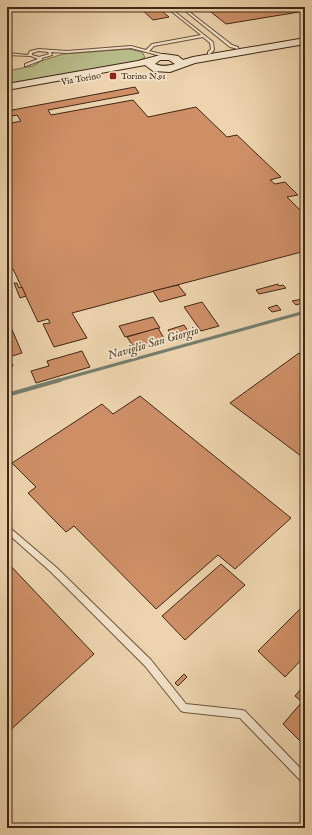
<svg xmlns="http://www.w3.org/2000/svg" width="312" height="835" font-family="'IM FELL English',serif">
<style>
.green{fill:#b8bd8a;stroke:#7c724f}
.lines{fill:none;stroke-linecap:round;stroke-linejoin:round}
.stream-far1{stroke:#757e6d;stroke-width:3}
.stream{stroke:#757e6d;stroke-width:4}
.building{fill:#ce8f67;stroke:#402714}
.service-casing{stroke:#6b523a;stroke-width:2}
.secondary-casing{stroke:#402714;stroke-width:2}
.service{fill:#f3e3ca;fill-rule:evenodd}
.secondary{fill:#f3e3ca;fill-rule:evenodd}
.poi-dot{fill:#8f2418;stroke:#f3e3ca;stroke-width:1.5}
.labels{text-anchor:middle;dominant-baseline:central;stroke-width:3.5;stroke-linejoin:round;paint-order:stroke}
.far-poi-label{font-size:9px;fill:#402714;stroke:#f3e3ca;text-anchor:start}
.far-street-label{font-size:9px;fill:#402714;stroke:#f3e3ca}
.water-label{font-size:12px;font-style:italic;fill:#564b39;stroke:#f3e3ca}
</style>
<rect width="100%" height="100%" fill="#edd4ae"/>
<filter id="stains"><feTurbulence type="fractalNoise" baseFrequency=".005" numOctaves="4"/><feColorMatrix values="0 0 0 0 .2 0 0 0 0 .09 0 0 0 0 .02 0 0 0 .5 -.17"/></filter>
<radialGradient id="worn" r=".72"><stop offset=".6" stop-color="#630" stop-opacity="0"/><stop offset="1" stop-color="#630" stop-opacity=".3"/></radialGradient>
<polygon class="green" points="129,49 142,52 145,57 139,61 7,84 7,71 33,66 41,61 63,54"/>
<g class="lines">
<polyline class="stream-far1" points="56,381 305,312"/>
<polyline class="stream" points="7,395 60,380"/>
</g>
<g class="building">
<polygon points="139,7 157,7 169,17 153,20"/>
<polygon points="214,7 305,7 305,11 226,24 206,8"/>
<polygon points="135,87 139,93 48,110 51,115 133,100 148,117 196,107 227,137 237,135 281,177 270,180 275,184 285,182 298,195 287,197 305,215 305,251 72,313 87,338 54,347 43,324 50,323 48,319 38,322 13,269 7,270 7,265 11,264 7,255 7,124 21,121 17,115 7,117 7,111"/>
<polygon points="14,283 17,283 19,288 22,287 26,296 20,298"/>
<polygon points="278,284 279,286 283,285 286,288 259,294 256,290"/>
<polygon points="178,285 186,295 160,302 153,291"/>
<polygon points="302,299 305,302 296,305 292,301"/>
<polygon points="202,302 219,326 201,331 184,307"/>
<polygon points="277,305 281,310 272,312 268,308"/>
<polygon points="153,317 160,328 125,337 119,326"/>
<polygon points="7,318 22,353 9,357 13,366 7,367"/>
<polygon points="184,325 192,337 175,341 168,330"/>
<polygon points="158,328 165,340 135,349 127,337"/>
<polygon points="82,351 90,367 36,383 31,371 49,366 47,361"/>
<polygon points="299,353 305,358 305,459 230,403"/>
<polygon points="140,396 291,518 235,569 218,555 156,609 74,526 66,532 56,522 28,493 36,487 12,463 102,404 113,414"/>
<polygon points="7,562 94,654 7,733"/>
<polygon points="221,564 245,585 185,640 162,616"/>
<polygon points="305,604 305,656 285,677 258,651"/>
<polygon points="184,674 187,677 178,686 175,683"/>
<polygon points="305,684 305,746 283,724 302,702 295,696"/>
</g>
<g class="lines">
<g class="service-casing">
<g id="service">
<path d="M166,7H169L213,42L214,50L210,54H208V52L211,49L210,43L203,37L154,46L149,51L166,55V57H165L131,48L67,53L51,52L52,55L42,58V60L26,66H25V64L38,59L31,56L7,55V53L28,55L30,51L39,49L67,51L131,46L146,50L152,44L201,35ZM39,51L48,52L49,54L39,57L32,55V53Z"/>
<polygon points="197,7 203,7 187,10 232,45 238,47 238,49 230,47 184,10"/>
<polygon points="7,526 9,527 57,568 151,660 186,704 242,710 245,711 305,773 305,783 302,782 240,718 184,712 181,711 145,666 51,572 7,533"/>
</g>
</g>
<g class="secondary-casing">
<path id="secondary" d="M305,38V44L195,63L170,72L153,71L145,65L7,90V84L138,61L164,54L178,56L183,60L193,57ZM160,60H169L175,64C168,66 162,67 155,64Z"/>
</g>
<use href="#service" class="service"/>
<use href="#secondary" class="secondary"/>
</g>
<rect class="poi-dot" x="109" y="72" width="8" height="8" rx="2"/>
<g class="labels">
<g class="far-poi-label">
<text x="121" y="76">Torino N.91</text>
</g>
<g class="far-street-label">
<text transform="translate(81 79) rotate(-10)">Via Torino</text>
</g>
<g class="water-label">
<text transform="translate(153 343) rotate(-16)">Naviglio San Giorgio</text>
</g>
</g>
<rect width="312" height="835" fill="none" stroke="#edd4ae" stroke-width="24"/>
<rect x="8" y="8" width="296" height="819" fill="none" stroke="#402714" stroke-width="2"/>
<rect x="12" y="12" width="288" height="811" fill="none" stroke="#402714"/>
<rect width="100%" height="100%" filter="url(#stains)"/>
<rect width="100%" height="100%" fill="url(#worn)"/>
</svg>
